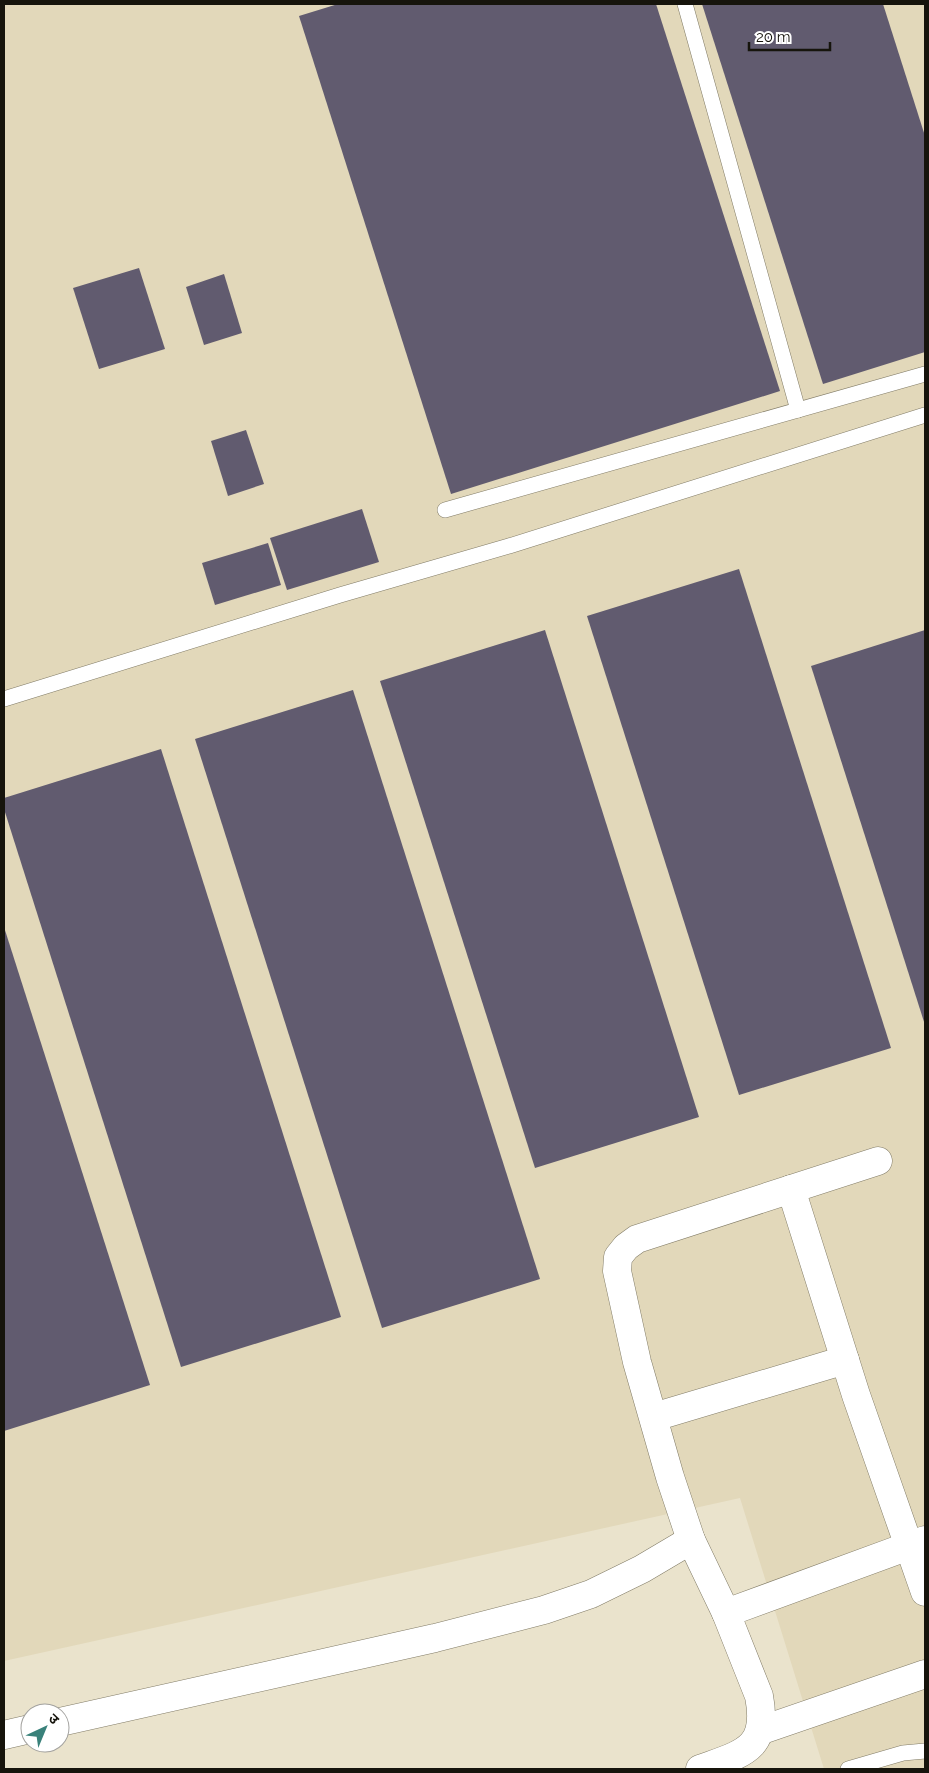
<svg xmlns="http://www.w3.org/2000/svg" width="929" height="1773" font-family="Raleway,'Noto Sans Devanagari',sans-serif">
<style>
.built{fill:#e2d8ba}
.building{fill:#615b6f}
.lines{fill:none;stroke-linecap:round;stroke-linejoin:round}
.service-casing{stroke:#827c67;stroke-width:16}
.minor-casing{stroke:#827c67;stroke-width:29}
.service{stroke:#fff;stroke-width:15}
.minor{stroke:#fff;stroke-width:28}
</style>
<rect width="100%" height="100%" fill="#eae3cc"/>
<polygon class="built" points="4,4 925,4 925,1769 824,1769 740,1498 4,1661"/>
<g class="building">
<polygon points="338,4 656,4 780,391 451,494 299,16"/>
<polygon points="702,4 883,4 925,136 925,352 823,384"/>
<polygon points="139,268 165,349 99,369 73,288"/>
<polygon points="224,274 242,333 204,345 186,287"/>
<polygon points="246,430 264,484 228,496 211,441"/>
<polygon points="362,509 379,562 287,590 270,538"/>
<polygon points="268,543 281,585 215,605 202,563"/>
<polygon points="739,569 891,1048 739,1095 587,616"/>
<polygon points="545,630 699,1117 535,1168 380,681"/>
<polygon points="925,630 925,1025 811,666"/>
<polygon points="353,690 540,1279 382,1328 195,739"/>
<polygon points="161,749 341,1317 181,1367 4,809 4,798"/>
<polygon points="4,927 150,1385 4,1431"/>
</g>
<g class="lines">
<g class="service-casing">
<g id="service">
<polyline points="685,4 798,410"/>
<polyline points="445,510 925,374"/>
<polyline points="4,699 340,595 509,546 925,415"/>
<polyline points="848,1769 903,1753 925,1751"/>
</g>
</g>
<g class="minor-casing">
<g id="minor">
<polyline points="791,1189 856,1395 925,1592"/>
<polyline points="654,1417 845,1360"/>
<polyline points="726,1613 925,1540"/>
<polyline points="60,1722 435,1638 544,1610 591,1594 642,1569 691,1540"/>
<polyline points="762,1730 925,1674"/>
<polyline points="4,1735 30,1729"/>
<path d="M700,1769C744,1753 769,1749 759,1696L726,1613L691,1540L670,1477L637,1362L617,1271L618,1257L626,1247L637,1239L878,1161"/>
</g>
</g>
<use href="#service" class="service"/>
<use href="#minor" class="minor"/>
</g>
<rect width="929" height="1773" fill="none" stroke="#16140c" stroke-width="10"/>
<g transform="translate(45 1728) rotate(44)"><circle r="24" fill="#ffffff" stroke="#a2a19e"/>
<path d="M0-4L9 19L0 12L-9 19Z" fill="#39817a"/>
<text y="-8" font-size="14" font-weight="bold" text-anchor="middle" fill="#16140c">उ</text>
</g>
<path d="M749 42v8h81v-8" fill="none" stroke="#16140c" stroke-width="2.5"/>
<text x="756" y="42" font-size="15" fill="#16140c" stroke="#ffffff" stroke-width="4" paint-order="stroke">20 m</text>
</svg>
